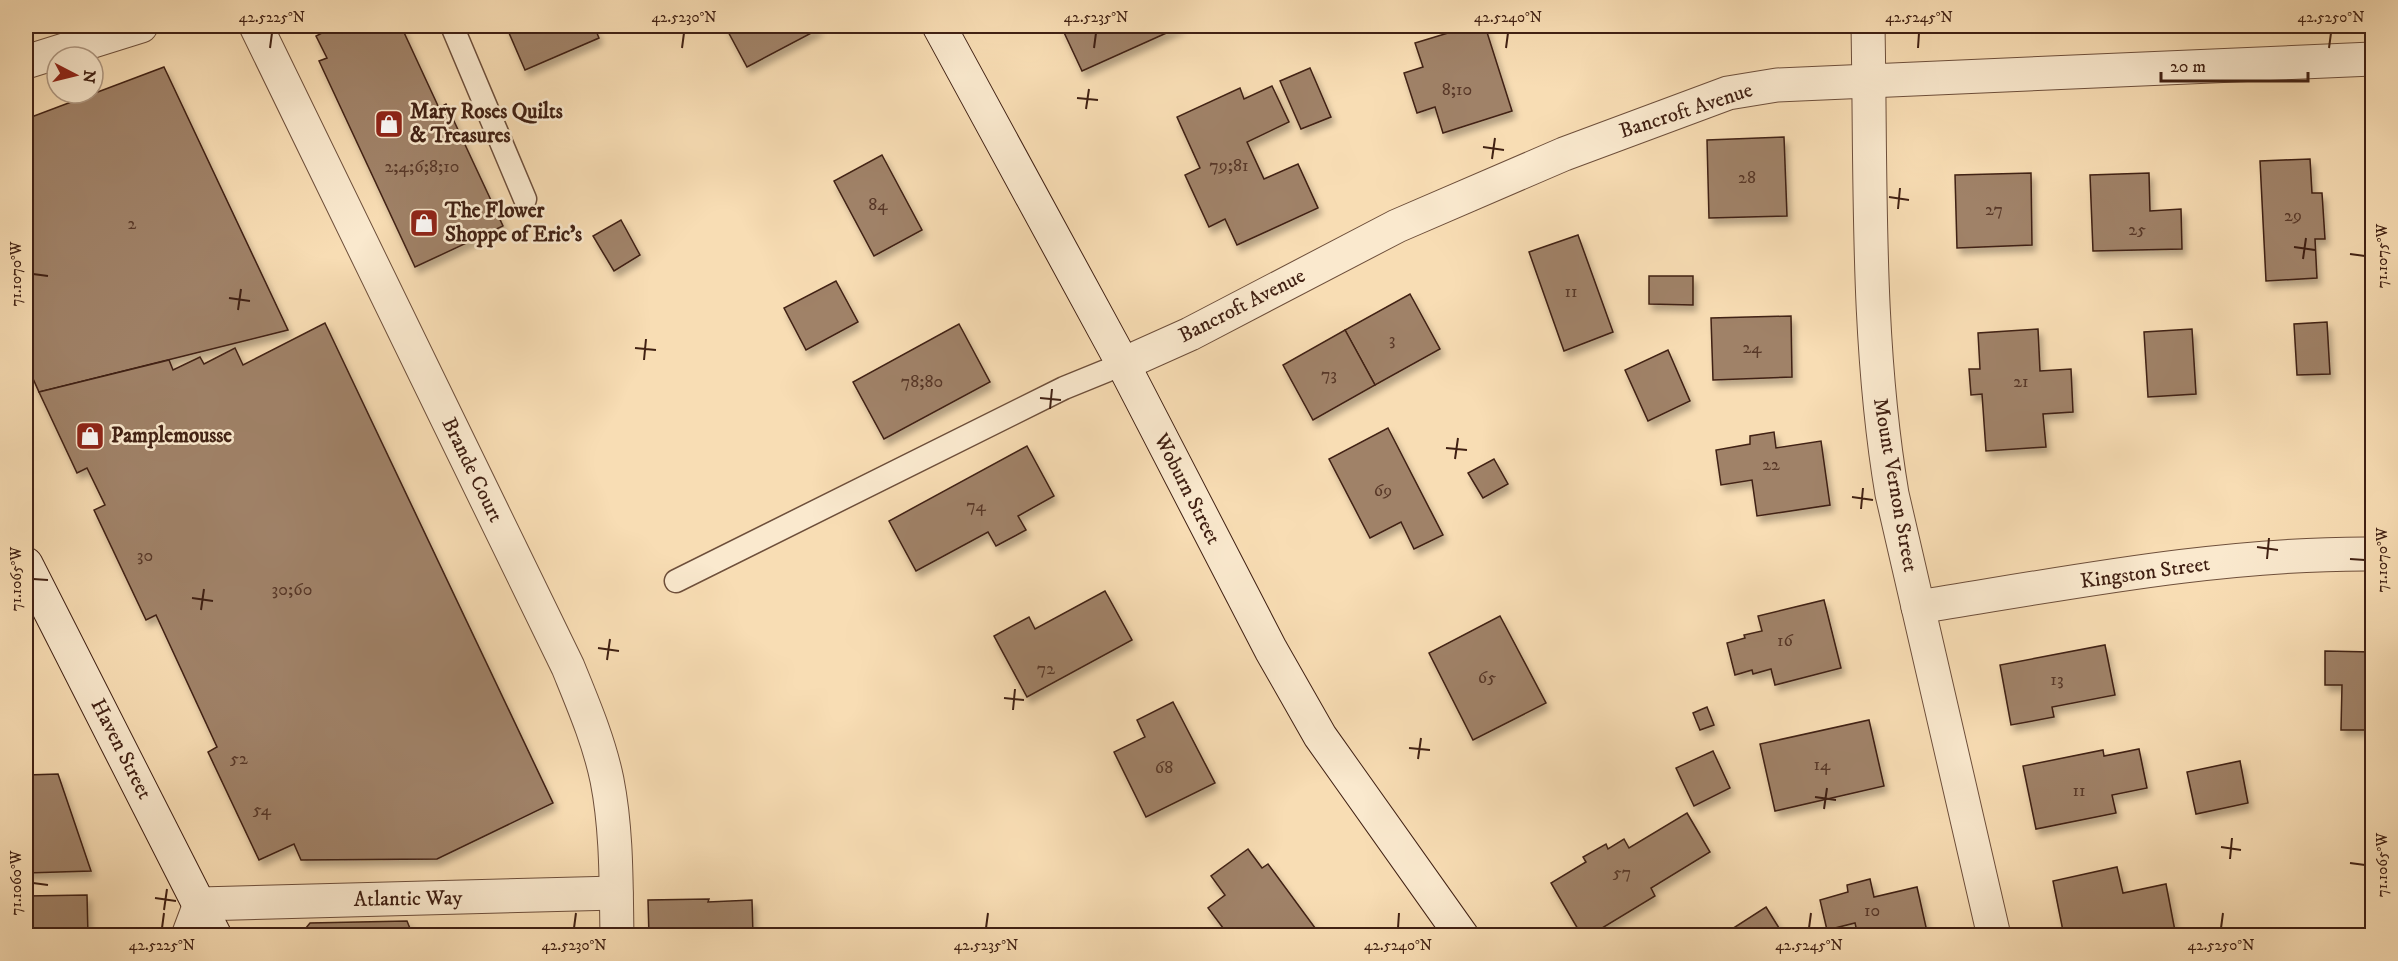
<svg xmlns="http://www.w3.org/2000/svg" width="2398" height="961" font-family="'IM FELL DW Pica',serif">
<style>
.building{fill:#a08267;stroke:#402013;stroke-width:1.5;filter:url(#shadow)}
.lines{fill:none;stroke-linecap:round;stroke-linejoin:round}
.lane-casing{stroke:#6e4f3b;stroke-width:25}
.street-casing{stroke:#6e4f3b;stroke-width:35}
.secondary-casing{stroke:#402013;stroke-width:35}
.lane{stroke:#fae9ce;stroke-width:22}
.street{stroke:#fae9ce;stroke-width:33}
.secondary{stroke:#fae9ce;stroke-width:33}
.ticks{fill:none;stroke:#402013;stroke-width:2}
.labels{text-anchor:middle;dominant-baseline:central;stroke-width:5;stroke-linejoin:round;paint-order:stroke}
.number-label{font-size:18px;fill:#583828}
.street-label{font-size:21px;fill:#402013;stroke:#fae9ce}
.poi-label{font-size:21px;font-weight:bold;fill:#402013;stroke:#fae9ce;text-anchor:start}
.neatline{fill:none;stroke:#402013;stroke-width:2}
.ticks-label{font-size:15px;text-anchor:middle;fill:#402013}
</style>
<defs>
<filter id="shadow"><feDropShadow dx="3.5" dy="6" stdDeviation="3" flood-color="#0004"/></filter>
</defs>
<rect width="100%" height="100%" fill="#f8ddb4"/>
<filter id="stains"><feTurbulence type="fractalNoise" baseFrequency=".00333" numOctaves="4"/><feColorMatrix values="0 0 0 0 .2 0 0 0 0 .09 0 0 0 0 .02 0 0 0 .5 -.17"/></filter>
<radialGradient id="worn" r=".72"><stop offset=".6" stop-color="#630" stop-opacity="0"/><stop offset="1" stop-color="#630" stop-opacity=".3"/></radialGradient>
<g class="building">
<polygon points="326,26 401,26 439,108 446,104 503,226 415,267 319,61 327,58 316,36 328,30"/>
<polygon points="506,26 594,26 599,38 525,70"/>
<polygon points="725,26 817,26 819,29 747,67"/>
<polygon points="1061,26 1182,26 1082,71"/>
<polygon points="1471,26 1485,26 1512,111 1443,133 1435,107 1417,113 1404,73 1423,67 1415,43"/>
<polygon points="164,67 288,330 39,392 26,363 26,119"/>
<polygon points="1310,68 1331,117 1301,129 1280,81"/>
<polygon points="1272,86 1289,122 1247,142 1264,179 1298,164 1318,208 1237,245 1225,219 1209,227 1185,175 1200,168 1177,117 1240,88 1244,99"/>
<polygon points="1784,137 1787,216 1709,218 1707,140"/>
<polygon points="882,155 922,230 874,256 834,181"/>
<polygon points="2310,159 2312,193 2322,193 2325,239 2315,239 2317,278 2266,281 2260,161"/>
<polygon points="2031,173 2032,245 1957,248 1955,175"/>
<polygon points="2149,173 2150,211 2181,209 2182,249 2093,251 2090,175"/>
<polygon points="621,220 640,255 614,271 593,236"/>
<polygon points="1578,235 1613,332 1564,351 1529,252"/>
<polygon points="1649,276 1693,276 1693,305 1649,304"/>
<polygon points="836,281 858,322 806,350 784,308"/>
<polygon points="1410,294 1440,349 1375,385 1345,330"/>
<polygon points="1791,316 1792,377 1713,380 1711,318"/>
<polygon points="2327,322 2330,374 2297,375 2294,324"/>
<polygon points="325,323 553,803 437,859 301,860 294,844 259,860 208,752 217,747 156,615 146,620 94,510 105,505 87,468 77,473 39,392 169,360 173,370 200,357 204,364 235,348 243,365"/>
<polygon points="959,324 990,382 884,439 853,382"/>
<polygon points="2038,329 2040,371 2071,369 2073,412 2043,414 2046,447 1986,451 1982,394 1971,395 1969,369 1980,369 1978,333"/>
<polygon points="2192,329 2196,394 2148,397 2144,332"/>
<polygon points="1345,330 1375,385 1313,420 1283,365"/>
<polygon points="1668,350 1690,401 1648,421 1625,370"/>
<polygon points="1388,428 1443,535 1414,549 1401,522 1370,538 1329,459"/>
<polygon points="1774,432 1776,448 1821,441 1830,505 1757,516 1752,480 1721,485 1716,450 1750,444 1750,436"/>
<polygon points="1027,446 1054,496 1018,516 1026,530 996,546 988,532 916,571 889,521"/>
<polygon points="1494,459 1508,484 1483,498 1468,473"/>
<polygon points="1105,591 1132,640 1027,697 994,636 1029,617 1035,629"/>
<polygon points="1824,600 1841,668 1775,685 1771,669 1753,674 1752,670 1735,675 1727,643 1745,638 1744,635 1762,631 1758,616"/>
<polygon points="1500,616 1546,703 1473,740 1429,653"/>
<polygon points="2105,645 2115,695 2052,707 2054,717 2011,725 2000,665"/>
<polygon points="2325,651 2372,652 2372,730 2341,730 2342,685 2325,685"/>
<polygon points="1173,702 1215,783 1146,817 1114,752 1145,737 1137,720"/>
<polygon points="1707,707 1714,725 1700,730 1693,713"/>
<polygon points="1869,720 1884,786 1775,811 1760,744"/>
<polygon points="2139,749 2147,788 2112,795 2116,813 2036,829 2023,766 2103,750 2104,756"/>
<polygon points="1713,751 1730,788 1694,806 1676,768"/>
<polygon points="2240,761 2248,803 2196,814 2187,772"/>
<polygon points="58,774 91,871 26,873 26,775"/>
<polygon points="1687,813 1710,852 1651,888 1655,896 1589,936 1582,936 1551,883 1586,862 1583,857 1606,844 1608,849 1624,839 1629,848"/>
<polygon points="1248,849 1262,868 1268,864 1321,936 1229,936 1208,908 1225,895 1211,876"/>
<polygon points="2117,867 2123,893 2166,884 2176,936 2064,936 2053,881"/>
<polygon points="1870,879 1874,897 1917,887 1928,936 1858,936 1855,923 1827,930 1820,900 1848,892 1847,885"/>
<polygon points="87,895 88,936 26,936 26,896"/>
<polygon points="709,899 708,902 752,900 753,936 649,936 648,900"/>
<polygon points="1766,907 1784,936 1721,936"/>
<polygon points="407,921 413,936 301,936 301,934 310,923"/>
</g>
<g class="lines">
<g class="lane-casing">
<g id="lane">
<polyline points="452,26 525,199"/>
<polyline points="676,581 1064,388 1123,364"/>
</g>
</g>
<g class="street-casing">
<g id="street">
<path d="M256,26L568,667C583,704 599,741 607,780C617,831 616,884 617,936"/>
<path d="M1868,26C1871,181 1866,340 1892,494L1994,936"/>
<polyline points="26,62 141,26"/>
<polyline points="1123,364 1190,334 1397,226 1564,154 1728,93 1777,85 2372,59"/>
<path d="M1918,607C2069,583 2220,553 2372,554"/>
<polyline points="188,936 200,904 616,893"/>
</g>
</g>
<g class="secondary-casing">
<g id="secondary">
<polyline points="939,26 1123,364 1271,650 1320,736 1462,936"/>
<polyline points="26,564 215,936"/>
</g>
</g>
<use href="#lane" class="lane"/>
<use href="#street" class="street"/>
<use href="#secondary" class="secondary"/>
</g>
<path class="ticks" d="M270,48L272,33M682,48L684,33M1094,48L1096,33M1506,48L1508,33M1918,48L1919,33M2329,48L2331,33M1077,98L1098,100M1086,109L1089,89M1483,147L1504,150M1492,159L1495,138M1889,197L1909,200M1898,209L1900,188M2294,247L2315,250M2350,254L2365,256M2303,259L2306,238M33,274L48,276M229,298L250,301M238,310L241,289M635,348L656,350M644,360L646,339M1040,398L1061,400M1050,409L1052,389M1446,448L1467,450M1455,459L1458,438M1852,497L1873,500M1861,509L1863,488M2257,547L2278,550M2267,559L2269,538M2350,559L2365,560M33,579L48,580M192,598L213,601M201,610L204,589M598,648L619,651M607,660L610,639M1004,698L1024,700M1013,710L1015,689M1409,748L1430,750M1418,759L1421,738M1815,797L1836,800M1824,809L1827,788M2221,847L2241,850M2230,859L2232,838M2350,863L2365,865M33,883L48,885M155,898L176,901M164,910L167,889M162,928L164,913M574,928L576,913M986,928L988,913M1398,928L1399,913M1809,928L1811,913M2221,928L2223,913"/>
<defs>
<g id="shop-square" transform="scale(1.5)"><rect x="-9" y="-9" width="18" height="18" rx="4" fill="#8f2418" stroke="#fae9ce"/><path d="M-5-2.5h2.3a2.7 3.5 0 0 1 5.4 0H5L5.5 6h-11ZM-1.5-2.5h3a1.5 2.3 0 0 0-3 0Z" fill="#fff"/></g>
</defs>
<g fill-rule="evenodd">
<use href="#shop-square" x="389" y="124"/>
<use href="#shop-square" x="424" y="223"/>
<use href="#shop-square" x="90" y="436"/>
</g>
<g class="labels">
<g class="number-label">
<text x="1457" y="90">8;10</text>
<text x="1229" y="166">79;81</text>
<text x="422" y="167">2;4;6;8;10</text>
<text x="1747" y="178">28</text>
<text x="878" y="205">84</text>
<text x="1994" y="210">27</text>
<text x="2293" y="216">29</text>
<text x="132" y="224">2</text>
<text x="2137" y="230">25</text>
<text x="1571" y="292">11</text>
<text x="1392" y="340">3</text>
<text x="1752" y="348">24</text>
<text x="1329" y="375">73</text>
<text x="922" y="382">78;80</text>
<text x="2021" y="382">21</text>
<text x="1771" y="465">22</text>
<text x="1383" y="491">69</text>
<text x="976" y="506">74</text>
<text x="145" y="556">30</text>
<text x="292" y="590">30;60</text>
<text x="1785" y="641">16</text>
<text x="1046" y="669">72</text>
<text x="1487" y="678">65</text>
<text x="2057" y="680">13</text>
<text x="239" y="759">52</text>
<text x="1822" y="765">14</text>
<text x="1164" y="768">68</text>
<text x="2079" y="791">11</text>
<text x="262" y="810">54</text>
<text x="1622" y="873">57</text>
<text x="1872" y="911">10</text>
</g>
<g class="street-label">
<text transform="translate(1686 111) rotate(-18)">Bancroft Avenue</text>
<text transform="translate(1242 306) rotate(-27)">Bancroft Avenue</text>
<text transform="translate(472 470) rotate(64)">Brande Court</text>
<text transform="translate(1895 485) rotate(80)">Mount Vernon Street</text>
<text transform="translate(1187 489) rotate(63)">Woburn Street</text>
<text transform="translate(2145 573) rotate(-8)">Kingston Street</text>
<text transform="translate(121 749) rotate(63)">Haven Street</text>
<text transform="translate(408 899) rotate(-1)">Atlantic Way</text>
</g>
<g class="poi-label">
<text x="410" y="112">Mary Roses Quilts<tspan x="410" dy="24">&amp; Treasures</tspan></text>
<text x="445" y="211">The Flower<tspan x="445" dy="24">Shoppe of Eric's</tspan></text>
<text x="111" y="436">Pamplemousse</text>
</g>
</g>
<rect width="2398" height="961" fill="none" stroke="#f8ddb4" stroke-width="66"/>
<g transform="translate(75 75) rotate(97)"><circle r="28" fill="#fae9ce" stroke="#b09983" stroke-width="1.5"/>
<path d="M0-4.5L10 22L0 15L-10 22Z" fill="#8f2418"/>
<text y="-9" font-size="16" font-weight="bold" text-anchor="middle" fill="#402013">N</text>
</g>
<path d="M2161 72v9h147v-9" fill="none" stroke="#402013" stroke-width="3"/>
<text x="2170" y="72" font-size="18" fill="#402013" stroke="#fae9ce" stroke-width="4.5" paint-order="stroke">20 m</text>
<rect x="33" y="33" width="2332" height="895" class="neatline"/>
<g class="ticks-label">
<text x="272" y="22">42.5225°N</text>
<text x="684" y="22">42.5230°N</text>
<text x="1096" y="22">42.5235°N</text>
<text x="1508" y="22">42.5240°N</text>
<text x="1919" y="22">42.5245°N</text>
<text x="2331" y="22">42.5250°N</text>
<text transform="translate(2382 256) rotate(-90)" y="5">71.1075°W</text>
<text transform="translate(16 274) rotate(-90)" y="5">71.1070°W</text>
<text transform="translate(2382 560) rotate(-90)" y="5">71.1070°W</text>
<text transform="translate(16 579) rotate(-90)" y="5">71.1065°W</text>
<text transform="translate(2382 865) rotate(-90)" y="5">71.1065°W</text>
<text transform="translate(16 883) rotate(-90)" y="5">71.1060°W</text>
<text x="162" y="950">42.5225°N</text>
<text x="574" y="950">42.5230°N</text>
<text x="986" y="950">42.5235°N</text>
<text x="1398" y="950">42.5240°N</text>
<text x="1809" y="950">42.5245°N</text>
<text x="2221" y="950">42.5250°N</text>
</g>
<rect width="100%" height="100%" filter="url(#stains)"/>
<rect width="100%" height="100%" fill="url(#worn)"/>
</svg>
